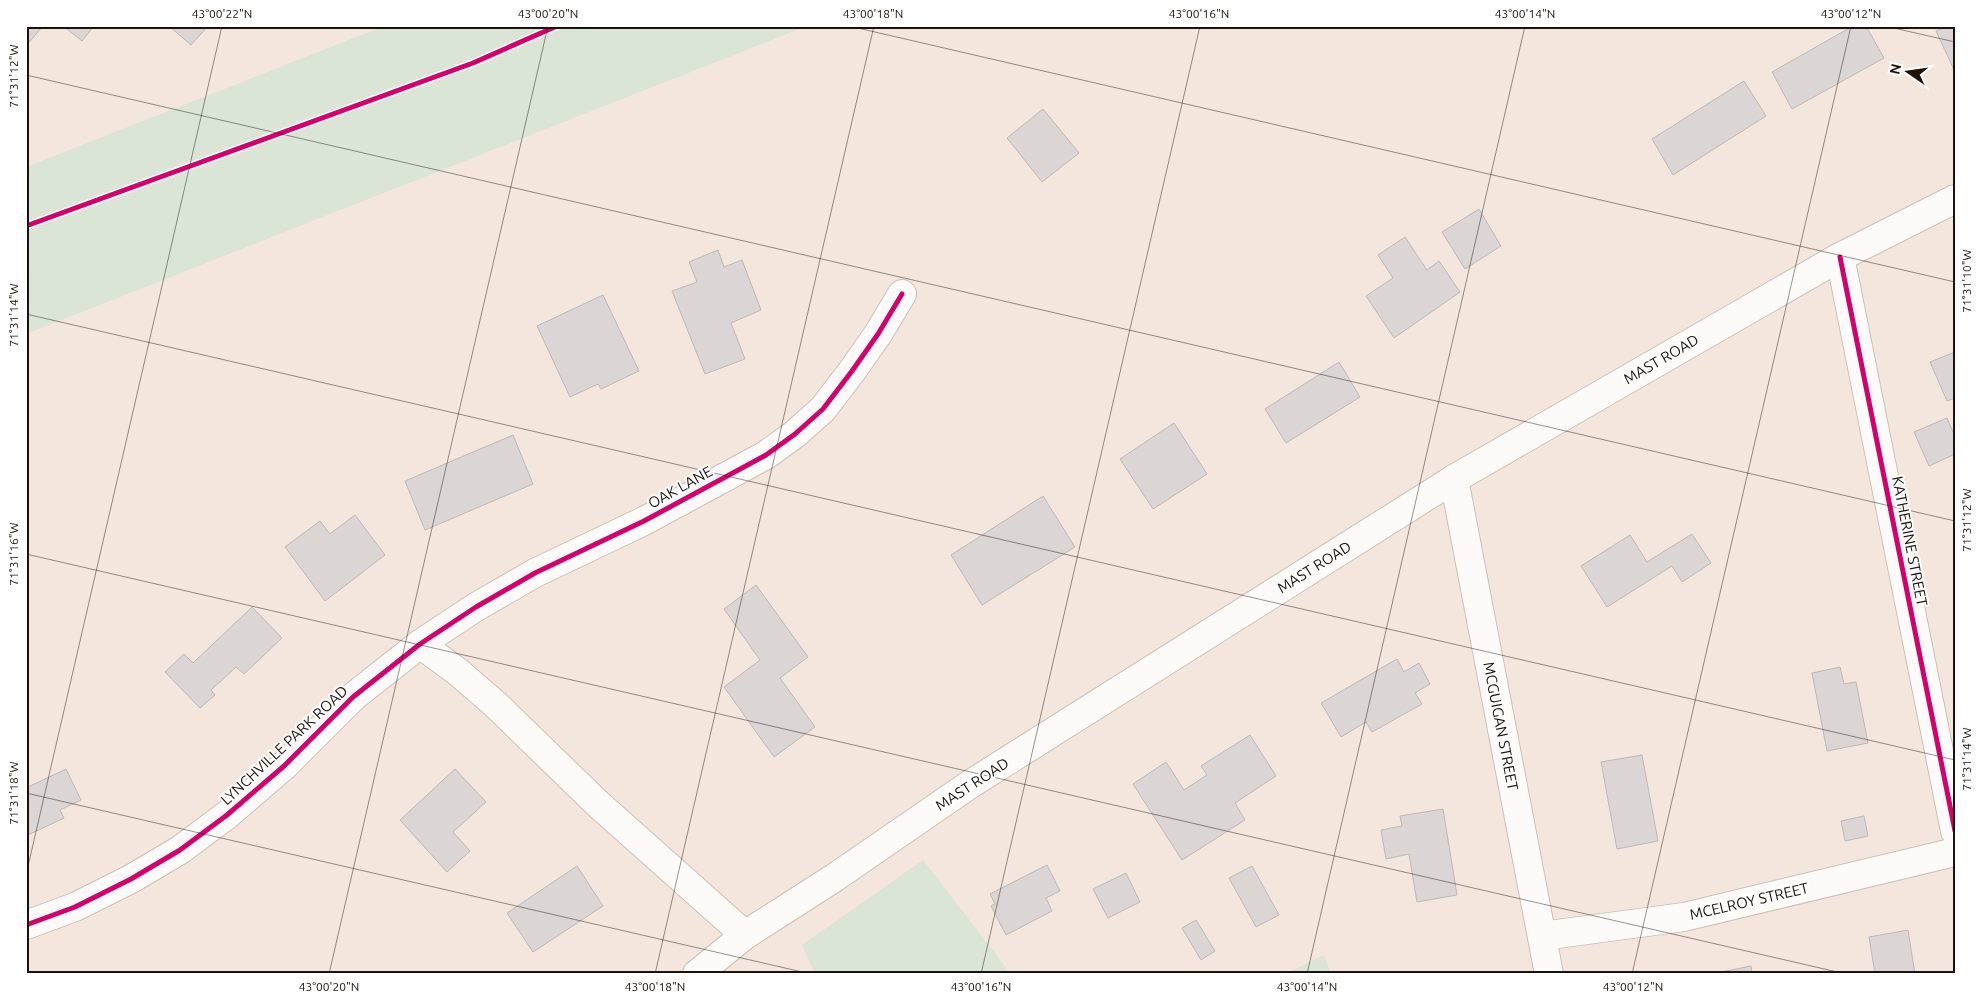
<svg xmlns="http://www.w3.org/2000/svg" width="1981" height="1000" font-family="Ubuntu,sans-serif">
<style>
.green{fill:#dae5d5}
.building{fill:#dcd5d5;stroke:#bfb8b8}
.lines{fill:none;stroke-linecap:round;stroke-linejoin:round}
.street-casing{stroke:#cbc0b8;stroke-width:30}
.secondary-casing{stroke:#cbc0b8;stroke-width:30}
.street{stroke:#fdfbfa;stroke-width:28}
.secondary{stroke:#fdfbfa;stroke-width:28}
.cycleway-casing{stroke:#fff;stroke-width:8}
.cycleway{stroke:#d6006c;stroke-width:5}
.ticks{fill:none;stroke:#1b120c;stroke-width:1;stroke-opacity:0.45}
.labels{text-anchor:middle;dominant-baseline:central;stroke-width:4;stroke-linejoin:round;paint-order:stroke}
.street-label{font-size:15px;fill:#1b120c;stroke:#fff}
.neatline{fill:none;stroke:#1b120c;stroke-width:2}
.ticks-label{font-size:12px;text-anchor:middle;fill:#1b120c}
</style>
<rect width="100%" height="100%" fill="#f4e6dc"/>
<g class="green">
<polygon points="384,26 807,26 26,334 26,167"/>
<polygon points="923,860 1011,974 815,974 802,945"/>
<polygon points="1324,955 1331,974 1285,974"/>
</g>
<g class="building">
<polygon points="26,26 43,26 26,46"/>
<polygon points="63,26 94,26 82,41"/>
<polygon points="169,26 208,26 191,45"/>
<polygon points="1853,26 1866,26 1884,58 1792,109 1772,72"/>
<polygon points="1947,26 1955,26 1955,72 1936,31"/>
<polygon points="1744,81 1766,116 1673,175 1652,139"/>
<polygon points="1043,109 1079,153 1042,182 1007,138"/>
<polygon points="1479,209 1501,246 1465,269 1442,232"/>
<polygon points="1405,237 1427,270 1439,261 1460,292 1394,338 1366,296 1393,278 1378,255"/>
<polygon points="718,250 724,267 742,260 761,310 731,323 745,359 705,374 672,291 697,282 689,262"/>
<polygon points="603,295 639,371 601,389 598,384 570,397 537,326"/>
<polygon points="1955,352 1955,398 1947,401 1930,362"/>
<polygon points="1339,362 1360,397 1286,443 1265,409"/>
<polygon points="1947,418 1955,437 1955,454 1929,466 1914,432"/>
<polygon points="1174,423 1207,474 1153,509 1120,459"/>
<polygon points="513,435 533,484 425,530 405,481"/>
<polygon points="1043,496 1075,547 982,605 951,555"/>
<polygon points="355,515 385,555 325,601 285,547 320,521 330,534"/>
<polygon points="1692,534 1711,563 1682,582 1672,566 1607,607 1581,566 1630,535 1647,562"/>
<polygon points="756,585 808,657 780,678 815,727 774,757 724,687 760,660 724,609"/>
<polygon points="252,607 282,638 244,674 236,667 211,690 215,695 200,708 165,672 184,654 193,663"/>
<polygon points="1397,659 1404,672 1419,663 1430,684 1415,693 1422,704 1372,732 1366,722 1341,737 1321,703"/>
<polygon points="1840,667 1844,684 1856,682 1868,743 1827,751 1812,673"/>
<polygon points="1250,735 1276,776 1235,803 1245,820 1182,860 1133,784 1166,762 1184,790 1207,775 1201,766"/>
<polygon points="1642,755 1658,841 1617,849 1601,762"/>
<polygon points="66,769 81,800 60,810 64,818 26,836 26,788"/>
<polygon points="455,769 486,802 453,832 470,851 447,872 400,820"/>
<polygon points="1443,809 1457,895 1417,902 1409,854 1386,859 1381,830 1402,826 1400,816"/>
<polygon points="1864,816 1868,836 1845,841 1841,821"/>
<polygon points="1047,865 1060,891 1046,898 1052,911 1006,935 991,906 995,904 990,894"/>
<polygon points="577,866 603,906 533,952 507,913"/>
<polygon points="1252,866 1279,915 1256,927 1229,878"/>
<polygon points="1126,873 1140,902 1108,918 1093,889"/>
<polygon points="1196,920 1215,951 1201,960 1182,928"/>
<polygon points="1908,930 1915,974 1875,974 1869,937"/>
<polygon points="1751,966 1752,974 1711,974"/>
</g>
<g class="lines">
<g class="street-casing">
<g id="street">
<polyline points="1840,257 1955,831"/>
<polyline points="1454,479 1549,974"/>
<polyline points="420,644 458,672 495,704 597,803 745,935"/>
<polyline points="26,925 75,907 131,879 180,850 227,815 284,766 353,697 420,644 476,607 535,573 644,521 766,455 795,434 823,409 852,371 878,334 902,294"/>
<polyline points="1542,936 1684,917 1955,852"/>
</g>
</g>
<g class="secondary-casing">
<polyline id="secondary" points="697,974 745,935 834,878 969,785 1454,479 1840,257 1955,199"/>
</g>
<use href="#street" class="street"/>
<use href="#secondary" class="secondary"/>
<g class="cycleway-casing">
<g id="cycleway">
<polyline points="26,226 473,63 557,26"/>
<polyline points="1840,257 1955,831"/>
<polyline points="26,925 75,907 131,879 180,850 227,815 284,766 353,697 420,644 476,607 535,573 644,521 766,455 795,434 823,409 852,371 878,334 902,294"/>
</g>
</g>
<use href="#cycleway" class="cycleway"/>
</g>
<path class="ticks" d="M849,26L1955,282M1885,26L1955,42M26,75L1955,521M26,314L1955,760M26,554L1846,974M26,793L811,974M26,875L222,26M329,974L548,26M655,974L874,26M981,974L1200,26M1307,974L1525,26M1632,974L1851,26"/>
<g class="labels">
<g class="street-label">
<text transform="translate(1661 359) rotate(-30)">MAST ROAD</text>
<text transform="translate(680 487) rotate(-29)">OAK LANE</text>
<text transform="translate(1910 541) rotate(79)">KATHERINE STREET</text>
<text transform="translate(1314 567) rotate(-32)">MAST ROAD</text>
<text transform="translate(1501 726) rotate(79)">MCGUIGAN STREET</text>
<text transform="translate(284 745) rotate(-43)">LYNCHVILLE PARK ROAD</text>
<text transform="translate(972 784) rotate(-33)">MAST ROAD</text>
<text transform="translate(1749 901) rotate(-13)">MCELROY STREET</text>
</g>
</g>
<rect width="1981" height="1000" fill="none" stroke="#ffffff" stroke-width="55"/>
<g transform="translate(1908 72) rotate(283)" stroke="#ffffff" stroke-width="4" paint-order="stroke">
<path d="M0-4L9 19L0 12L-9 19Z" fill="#1b120c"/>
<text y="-8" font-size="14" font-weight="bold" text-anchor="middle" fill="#1b120c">N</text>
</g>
<rect x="28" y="28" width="1926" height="944" class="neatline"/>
<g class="ticks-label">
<text x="222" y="18">43°00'22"N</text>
<text x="548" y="18">43°00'20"N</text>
<text x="873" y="18">43°00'18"N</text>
<text x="1199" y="18">43°00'16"N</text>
<text x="1525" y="18">43°00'14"N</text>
<text x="1851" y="18">43°00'12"N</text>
<text transform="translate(14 76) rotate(-90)" y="4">71°31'12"W</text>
<text transform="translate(1967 281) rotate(-90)" y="4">71°31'10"W</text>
<text transform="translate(14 315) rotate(-90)" y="4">71°31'14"W</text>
<text transform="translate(1967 520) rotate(-90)" y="4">71°31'12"W</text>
<text transform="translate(14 554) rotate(-90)" y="4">71°31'16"W</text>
<text transform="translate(1967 759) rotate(-90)" y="4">71°31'14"W</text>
<text transform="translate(14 793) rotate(-90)" y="4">71°31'18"W</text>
<text x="329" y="991">43°00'20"N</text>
<text x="655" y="991">43°00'18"N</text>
<text x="981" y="991">43°00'16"N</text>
<text x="1307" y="991">43°00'14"N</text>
<text x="1633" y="991">43°00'12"N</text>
</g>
</svg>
